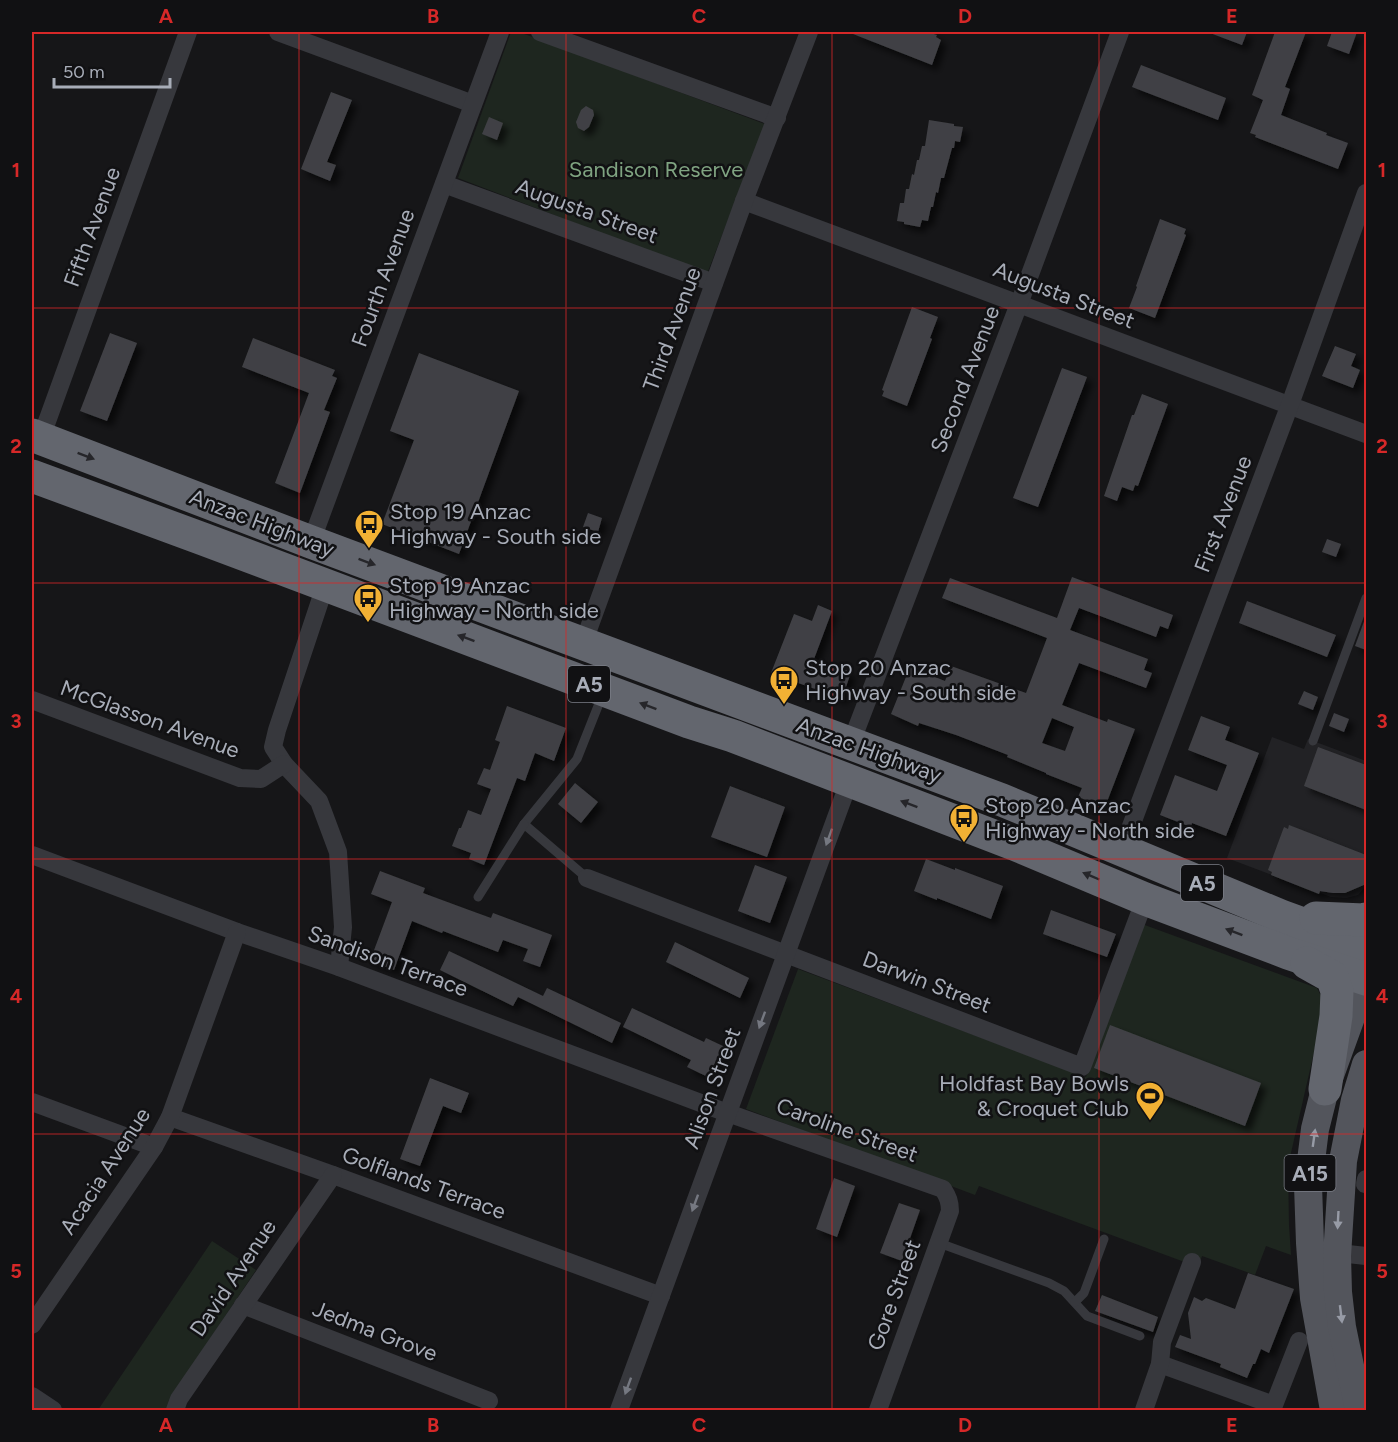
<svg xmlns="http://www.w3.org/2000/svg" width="1398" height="1442" font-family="Figtree,sans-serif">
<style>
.built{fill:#222225}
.green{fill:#1e261f}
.building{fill:#404145;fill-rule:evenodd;filter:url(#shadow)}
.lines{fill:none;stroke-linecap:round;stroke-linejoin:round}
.lane{stroke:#37383d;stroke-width:9}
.street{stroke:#37383d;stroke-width:18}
.primary{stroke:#53555c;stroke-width:28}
.highway{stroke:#63666e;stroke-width:33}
.oneway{fill:#26262a}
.oneway2{fill:#757881}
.oneway3{fill:#979ba6}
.grid{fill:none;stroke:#d62828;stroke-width:1.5;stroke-opacity:0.55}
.labels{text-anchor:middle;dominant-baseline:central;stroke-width:5;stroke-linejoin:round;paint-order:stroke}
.shield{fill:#111113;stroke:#7b7e86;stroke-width:1.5}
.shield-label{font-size:21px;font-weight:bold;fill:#a8adb8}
.park-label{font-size:22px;fill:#7fa381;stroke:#111113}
.street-label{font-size:22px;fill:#a8adb8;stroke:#111113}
.poi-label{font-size:22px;fill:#a8adb8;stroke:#111113;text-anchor:start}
.neatline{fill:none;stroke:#d62828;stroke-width:2}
.grid-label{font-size:20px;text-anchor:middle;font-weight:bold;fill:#d62828}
</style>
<defs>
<filter id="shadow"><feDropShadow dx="5.5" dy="5.5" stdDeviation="3" flood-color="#0009"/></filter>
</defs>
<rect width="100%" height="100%" fill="#161618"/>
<polygon class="built" points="1272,737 1304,749 1308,739 1366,761 1366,886 1358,895 1346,898 1331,897 1227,858"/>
<g class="green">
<polygon points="511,32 519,32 765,124 707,274 458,178"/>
<polygon points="1142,924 1317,988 1325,1004 1288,1166 1289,1225 1291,1255 1266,1246 1255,1275 1202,1256 1198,1267 979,1186 975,1195 746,1109 798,969 1086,1077"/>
<polygon points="212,1241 256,1270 173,1394 166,1410 98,1410"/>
</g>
<g class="building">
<polygon points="848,32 927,32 937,35 936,37 941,40 932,65"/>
<polygon points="1210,32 1247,32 1242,45 1210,33"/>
<polygon points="1275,32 1306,32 1285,87 1290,89 1281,115 1327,133 1326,135 1348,143 1338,169 1255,137 1256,135 1250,133 1263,100 1252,95"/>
<polygon points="1332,32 1357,32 1349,54 1327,46"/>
<polygon points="1141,65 1226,98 1218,120 1132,87"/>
<polygon points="331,92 352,100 327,162 336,165 330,181 301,169"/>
<polygon points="586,106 593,110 594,115 589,127 584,131 578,128 576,122 581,110"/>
<polygon points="489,117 503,123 497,140 482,134"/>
<polygon points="929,120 954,124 954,126 963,127 960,142 955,141 954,148 952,148 944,178 941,178 938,193 936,192 933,207 931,207 928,221 922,220 920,227 904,224 904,222 897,221 900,203 904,203 906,189 909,189 912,174 914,175 917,160 919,160 922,146 925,146"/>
<polygon points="1160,219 1186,229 1184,234 1186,235 1155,318 1129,308 1137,287 1136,286"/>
<polygon points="912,307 938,317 930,338 932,339 907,406 882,396 884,391 882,390"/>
<polygon points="110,333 137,343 107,421 80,411"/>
<polygon points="253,338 335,370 332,376 337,378 324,410 330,412 300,493 275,483 309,393 242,367"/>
<polygon points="1335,346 1356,354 1351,366 1360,370 1353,388 1322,376"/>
<polygon points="419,353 519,391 459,554 382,524 414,440 390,431"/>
<polygon points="1062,368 1087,377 1038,507 1013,498"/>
<polygon points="1142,394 1168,404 1138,486 1135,485 1133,491 1122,487 1117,501 1104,496 1132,415 1134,415"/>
<polygon points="588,513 602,518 598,532 583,527"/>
<polygon points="1327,539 1341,544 1336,557 1322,552"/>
<path d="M1072,577L1173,615L1168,629L1160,626L1156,637L1079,608L1070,630L1148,659L1144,670L1152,673L1146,688L1079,663L1062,705L1107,722L1108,719L1135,729L1105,807L1078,797L1082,788L1046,774V773L1007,757L1008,755L956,735L919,723L918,726L891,714L910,667L945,681L951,666L1026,693L1047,638L942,598L950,578L1057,618ZM1052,718L1074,727L1065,751L1042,743Z"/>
<polygon points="1247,601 1336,635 1327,657 1239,623"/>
<polygon points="818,605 832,611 814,659 851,672 842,699 771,673 794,614 812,621"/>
<polygon points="1366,616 1366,650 1355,646"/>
<polygon points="1304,691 1318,697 1313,710 1298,704"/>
<polygon points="507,706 566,728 554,761 535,753 525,781 517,778 484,865 469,859 471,853 452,846 459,828 461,828 468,810 481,815 491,789 477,784 484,768 490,770 500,742 495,740"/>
<polygon points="1334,713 1349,719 1344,732 1329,726"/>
<polygon points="1201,716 1230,727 1225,740 1259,753 1226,836 1192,823 1191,827 1160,815 1175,775 1217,791 1227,765 1188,750"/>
<polygon points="1318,747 1366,765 1366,810 1304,786"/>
<polygon points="575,783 598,802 581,823 558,804"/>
<polygon points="730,786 785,807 767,857 711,837"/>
<polygon points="1289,825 1366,855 1366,884 1345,893 1333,893 1320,891 1319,894 1271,875 1272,872 1268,870 1284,827 1288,829"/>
<polygon points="926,859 955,870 955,868 1003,886 991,919 937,898 937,900 914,891"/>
<polygon points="755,865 787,877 770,923 738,911"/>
<polygon points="380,871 425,888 423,893 469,910 491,918 493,913 552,935 540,967 523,961 528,949 503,940 498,952 443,931 442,933 412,921 394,970 370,961 392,902 371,894"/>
<polygon points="1051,910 1116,934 1107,957 1043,934"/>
<polygon points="675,942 749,978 740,998 666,962"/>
<polygon points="449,951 543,996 547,988 621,1023 612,1043 518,997 513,1006 440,970"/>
<polygon points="632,1008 704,1042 706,1038 725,1047 710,1078 687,1067 691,1060 623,1027"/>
<polygon points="1110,1025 1261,1083 1245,1126 1094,1068"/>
<polygon points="430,1078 469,1093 461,1113 443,1106 420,1166 400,1159"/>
<polygon points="834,1178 855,1186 837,1237 816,1229"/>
<polygon points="899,1203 920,1210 902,1261 880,1253"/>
<polygon points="1248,1273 1294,1289 1269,1353 1261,1349 1255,1364 1253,1364 1247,1378 1220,1367 1221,1364 1175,1347 1180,1335 1191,1339 1188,1313 1194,1297 1202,1301 1206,1298 1235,1309"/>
<polygon points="1102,1295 1158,1317 1153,1332 1095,1311"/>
</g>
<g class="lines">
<g class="lane">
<polyline points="1313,741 1366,598"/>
<polyline points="587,878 524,824 577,759 602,696"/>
<polyline points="478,897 524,824"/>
<polyline points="939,1243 1049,1283 1064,1291 1087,1316 1140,1336"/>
<polyline points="1075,1302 1084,1293 1104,1239"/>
</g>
<g class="street">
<polyline points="278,32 473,104"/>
<polyline points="540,32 777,118"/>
<polyline points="444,184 714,283"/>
<polyline points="744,201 1366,434"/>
<polyline points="41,438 188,32"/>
<polyline points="311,542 500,32"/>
<polyline points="325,586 277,730 273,747 284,764 319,801 338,852 343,927 339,967"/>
<polyline points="583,644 744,201 809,32"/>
<polyline points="32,700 240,778 261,779 284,764"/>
<polyline points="851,743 1022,296 1120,32"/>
<polyline points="1122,850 1292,399 1366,193"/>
<path d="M32,855L237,932L339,967L722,1111L943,1189C948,1197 950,1202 950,1211L878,1410"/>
<polyline points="587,878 1082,1067 1145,899"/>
<polyline points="32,1102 154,1147"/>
<polyline points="170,1117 333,1175 661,1296"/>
<polyline points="1365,1184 1366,1179"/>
<polyline points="1327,1257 1348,1254 1366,1256"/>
<polyline points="243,1305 489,1401"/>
<polyline points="32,1325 154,1147 170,1117 237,932"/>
<polyline points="1160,1364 1274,1405 1299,1341"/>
<polyline points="32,1396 53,1410"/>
<polyline points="175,1410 179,1399 333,1175"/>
<polyline points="619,1410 849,782"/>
<polyline points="1144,1410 1160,1364 1162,1342 1192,1262"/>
</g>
<g class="primary">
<polyline points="1334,1410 1314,1298 1310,1243 1308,1185 1315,1129 1325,1089 1366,976"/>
<polyline points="1359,1410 1342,1327 1338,1292 1337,1256 1343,1161 1355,1100 1366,1064"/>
</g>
<g class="highway">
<polyline points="32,435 311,542 1002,800 1281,916 1366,947"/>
<polyline points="32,476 203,539 689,722 733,736 1014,844 1145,899 1288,953 1366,979"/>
<polyline points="1316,918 1364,920 1366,919"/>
<polyline points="1307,963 1332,977 1337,991 1336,1016 1325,1089"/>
</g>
</g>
<defs><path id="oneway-solid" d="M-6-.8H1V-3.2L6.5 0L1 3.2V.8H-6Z" transform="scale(1.5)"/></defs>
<g class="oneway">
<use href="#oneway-solid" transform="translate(86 456) rotate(21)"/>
<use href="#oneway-solid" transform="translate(367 562) rotate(20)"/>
<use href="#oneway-solid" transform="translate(466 638) rotate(-160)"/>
<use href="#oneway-solid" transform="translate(648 706) rotate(-159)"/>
<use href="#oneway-solid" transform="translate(909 804) rotate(-159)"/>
<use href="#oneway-solid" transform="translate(1091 876) rotate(-157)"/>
<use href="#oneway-solid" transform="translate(1234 932) rotate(-159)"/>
</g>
<g class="oneway2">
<use href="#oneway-solid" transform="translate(829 837) rotate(110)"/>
<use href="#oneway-solid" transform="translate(762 1020) rotate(110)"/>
<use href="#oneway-solid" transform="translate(695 1203) rotate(110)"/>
<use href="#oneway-solid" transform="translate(628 1386) rotate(110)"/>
</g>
<g class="oneway3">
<use href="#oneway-solid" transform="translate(1314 1138) rotate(-82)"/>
<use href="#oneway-solid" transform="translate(1338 1220) rotate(93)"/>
<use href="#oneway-solid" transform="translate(1341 1314) rotate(83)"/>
</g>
<path class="grid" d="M299,32V1410M566,32V1410M832,32V1410M1099,32V1410M32,308H1366M32,583H1366M32,859H1366M32,1134H1366"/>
<defs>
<g id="bus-pin" transform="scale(1.5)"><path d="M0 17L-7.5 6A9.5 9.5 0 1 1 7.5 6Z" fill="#f2b134" stroke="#111113"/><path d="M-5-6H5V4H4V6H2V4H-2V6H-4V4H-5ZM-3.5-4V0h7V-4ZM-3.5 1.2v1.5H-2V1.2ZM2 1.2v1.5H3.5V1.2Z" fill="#111"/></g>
<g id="stadium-pin" transform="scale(1.5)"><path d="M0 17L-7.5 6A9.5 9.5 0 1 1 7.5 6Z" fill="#f2b134" stroke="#111113"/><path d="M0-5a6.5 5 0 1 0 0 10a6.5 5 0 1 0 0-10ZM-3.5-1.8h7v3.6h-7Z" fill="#111"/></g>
</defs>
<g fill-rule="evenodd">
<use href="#bus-pin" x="369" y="524"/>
<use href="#bus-pin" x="368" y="598"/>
<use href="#bus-pin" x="784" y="680"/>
<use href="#bus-pin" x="964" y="818"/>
<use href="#stadium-pin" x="1150" y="1096"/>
</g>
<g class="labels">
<g class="shield">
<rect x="568" y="666" width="42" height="36" rx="4.5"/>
<rect x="1181" y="865" width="42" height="36" rx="4.5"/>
<rect x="1284.5" y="1155" width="51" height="36" rx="4.5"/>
</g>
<g class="shield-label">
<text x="589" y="684">A5</text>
<text x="1202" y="883">A5</text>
<text x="1310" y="1173">A15</text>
</g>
<g class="park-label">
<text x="656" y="169">Sandison Reserve</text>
</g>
<g class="street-label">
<text transform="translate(587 211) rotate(20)">Augusta Street</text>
<text transform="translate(92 227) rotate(-70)">Fifth Avenue</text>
<text transform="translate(383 278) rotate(-70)">Fourth Avenue</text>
<text transform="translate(1064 295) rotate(21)">Augusta Street</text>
<text transform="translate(672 329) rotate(-70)">Third Avenue</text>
<text transform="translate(965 379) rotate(-69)">Second Avenue</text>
<text transform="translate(1223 514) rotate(-69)">First Avenue</text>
<text transform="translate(262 523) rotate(21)">Anzac Highway</text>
<text transform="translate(150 719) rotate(20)">McGlasson Avenue</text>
<text transform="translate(869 750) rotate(20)">Anzac Highway</text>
<text transform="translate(388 961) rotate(20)">Sandison Terrace</text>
<text transform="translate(927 982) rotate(21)">Darwin Street</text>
<text transform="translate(712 1088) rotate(-70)">Alison Street</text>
<text transform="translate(847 1130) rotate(20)">Caroline Street</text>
<text transform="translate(105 1171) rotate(-57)">Acacia Avenue</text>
<text transform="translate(424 1183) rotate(20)">Golflands Terrace</text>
<text transform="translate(233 1278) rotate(-56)">David Avenue</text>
<text transform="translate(894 1295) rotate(-70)">Gore Street</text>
<text transform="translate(375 1331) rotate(21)">Jedma Grove</text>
</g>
<g class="poi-label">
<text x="390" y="511">Stop 19 Anzac<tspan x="390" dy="25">Highway - South side</tspan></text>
<text x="389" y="585">Stop 19 Anzac<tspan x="389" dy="25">Highway - North side</tspan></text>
<text x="805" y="667">Stop 20 Anzac<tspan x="805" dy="25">Highway - South side</tspan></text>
<text x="985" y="805">Stop 20 Anzac<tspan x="985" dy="25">Highway - North side</tspan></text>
<text x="1129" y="1083" text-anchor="end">Holdfast Bay Bowls<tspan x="1129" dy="25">&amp; Croquet Club</tspan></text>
</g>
</g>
<rect width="1398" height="1442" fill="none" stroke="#111113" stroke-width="66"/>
<path d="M54 78v9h116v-9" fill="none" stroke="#a8adb8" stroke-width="3"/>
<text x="63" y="78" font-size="18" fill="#a8adb8" stroke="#111113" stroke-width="4.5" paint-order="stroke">50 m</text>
<rect x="33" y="33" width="1332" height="1376" class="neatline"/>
<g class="grid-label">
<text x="166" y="23">A</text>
<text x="433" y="23">B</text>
<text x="699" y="23">C</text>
<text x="965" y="23">D</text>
<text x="1232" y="23">E</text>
<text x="16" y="177">1</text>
<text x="1382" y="177">1</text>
<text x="16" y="453">2</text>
<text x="1382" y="453">2</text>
<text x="16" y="728">3</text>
<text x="1382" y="728">3</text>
<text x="16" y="1003">4</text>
<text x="1382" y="1003">4</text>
<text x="16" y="1278">5</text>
<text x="1382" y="1278">5</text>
<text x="166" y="1432">A</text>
<text x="433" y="1432">B</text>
<text x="699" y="1432">C</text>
<text x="965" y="1432">D</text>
<text x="1232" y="1432">E</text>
</g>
</svg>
